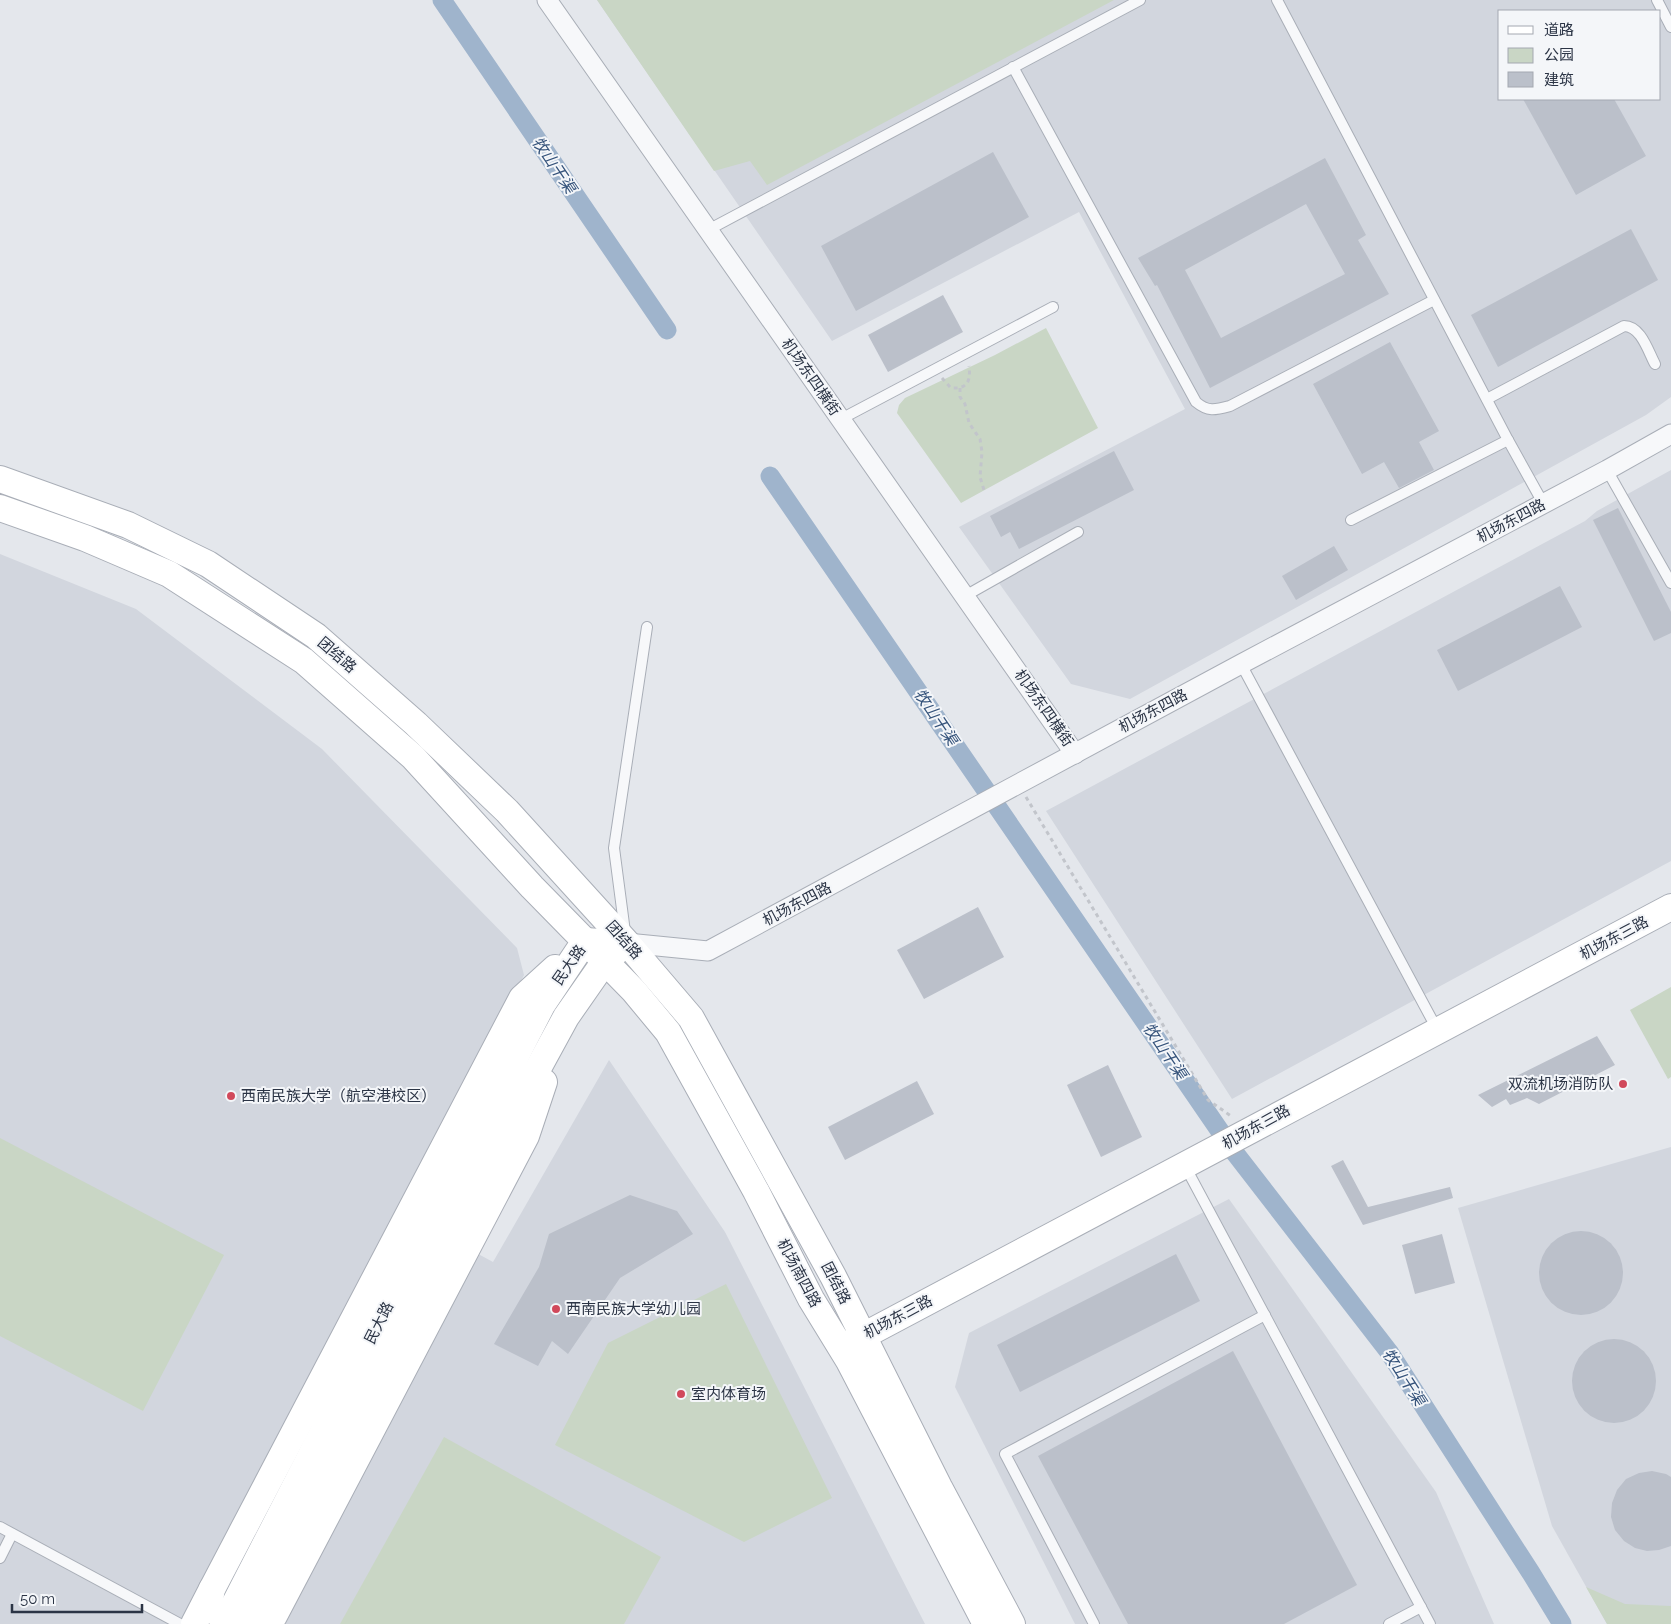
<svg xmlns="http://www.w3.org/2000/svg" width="1671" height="1624" font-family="Raleway,'Noto Sans SC',sans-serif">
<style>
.built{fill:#d2d6de;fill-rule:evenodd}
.green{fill:#c9d6c5}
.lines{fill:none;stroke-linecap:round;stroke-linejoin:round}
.canal{stroke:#9fb4cc;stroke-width:19}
.building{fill:#bbc0ca;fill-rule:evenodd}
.lane-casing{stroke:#a9aeb7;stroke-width:12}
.street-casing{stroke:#a9aeb7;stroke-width:21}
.secondary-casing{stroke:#a9aeb7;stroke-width:28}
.path{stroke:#c2c5cb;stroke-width:3;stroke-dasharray:4 4;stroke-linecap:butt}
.lane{stroke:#f7f8fa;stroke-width:10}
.street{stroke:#f7f8fa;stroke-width:19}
.secondary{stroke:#fff;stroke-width:26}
.poi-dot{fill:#d1495b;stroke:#f4f6f9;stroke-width:2}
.labels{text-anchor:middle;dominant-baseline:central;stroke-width:4;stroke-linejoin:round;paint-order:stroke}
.street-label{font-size:15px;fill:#2b3445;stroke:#f4f6f9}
.poi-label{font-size:15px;fill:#2b3445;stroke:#f4f6f9;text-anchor:start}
.water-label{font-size:16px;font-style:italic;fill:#34527a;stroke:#f4f6f9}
</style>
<rect width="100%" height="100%" fill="#e4e7ec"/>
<g class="built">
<path d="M597,0H1671V397L1646,415L1130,699L1071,684L959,527L1185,409L1079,212L832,341ZM1500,11H1660V99H1500Z"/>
<polygon points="1671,470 1671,861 1232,1099 1046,811 1585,521 1597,511"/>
<polygon points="0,554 136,609 322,749 517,948 524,975 398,1217 251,1624 0,1624"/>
<polygon points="609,1060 725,1232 925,1624 257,1624 456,1242 493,1262"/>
<polygon points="1671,1147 1671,1624 1607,1624 1552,1526 1458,1208"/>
<polygon points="1229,1199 1436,1492 1494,1624 1075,1624 955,1387 969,1333"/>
</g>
<g class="green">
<polygon points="597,0 1114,0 767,185 750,161 714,171"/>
<polygon points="1046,328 1098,428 961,503 897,413 899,405 905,398 995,355"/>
<polygon points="1671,987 1671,1077 1668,1079 1630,1010"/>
<polygon points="0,1138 224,1255 143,1411 0,1336"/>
<polygon points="726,1284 832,1498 744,1542 555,1445 608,1343"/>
<polygon points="444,1437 661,1557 624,1624 340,1624"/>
<polygon points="1586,1587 1625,1604 1671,1606 1671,1624 1607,1624"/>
</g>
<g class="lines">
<g class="canal">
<polyline points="442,0 667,330"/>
<polyline points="770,476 1235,1153 1389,1352 1531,1573 1562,1624"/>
</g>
</g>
<g class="building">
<polygon points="1523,99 1614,99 1646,156 1576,195"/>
<polygon points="993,152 1029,217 856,311 821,246"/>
<path d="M1325,158L1366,235L1358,240L1389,294L1210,388L1157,285L1155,286L1138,258ZM1306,204L1345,274L1221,338L1185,270Z"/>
<polygon points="1631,229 1658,280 1498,367 1471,315"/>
<polygon points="943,295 963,332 888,372 868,335"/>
<polygon points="1390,342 1439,431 1419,442 1434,470 1399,488 1384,462 1362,474 1313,384"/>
<polygon points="1114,451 1134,490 1019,549 1010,532 1001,537 990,516"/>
<polygon points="1618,508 1671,612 1671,633 1654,641 1593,520"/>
<polygon points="1334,546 1348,570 1296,600 1282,576"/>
<polygon points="1560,586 1582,627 1458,691 1437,650"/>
<polygon points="978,907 1004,957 924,999 897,950"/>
<polygon points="1597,1036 1615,1065 1539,1104 1527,1098 1510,1105 1506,1099 1492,1107 1478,1095"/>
<polygon points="1108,1065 1142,1137 1101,1157 1067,1085"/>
<polygon points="917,1081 934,1114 845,1160 828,1127"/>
<polygon points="1343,1160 1368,1207 1450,1187 1453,1198 1363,1225 1331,1166"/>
<polygon points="630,1195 677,1211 693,1234 620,1278 568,1354 552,1341 538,1366 494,1344 539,1267 549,1234"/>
<circle cx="1581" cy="1273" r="42"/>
<polygon points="1442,1234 1455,1283 1415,1294 1402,1245"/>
<polygon points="1176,1254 1200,1301 1020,1392 997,1345"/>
<circle cx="1614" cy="1381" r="42"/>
<polygon points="1233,1351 1357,1585 1284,1624 1128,1624 1038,1456"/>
<polygon points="1652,1471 1666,1474 1671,1477 1671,1546 1659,1550 1647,1551 1635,1548 1624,1541 1615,1530 1611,1517 1612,1503 1617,1490 1626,1479 1639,1473"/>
</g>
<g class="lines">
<g class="lane-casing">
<g id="lane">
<polyline points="1277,0 1508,440 1543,503"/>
<polyline points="1657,0 1671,27"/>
<path d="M1013,67L1196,402C1208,412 1215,410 1230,406L1434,300"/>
<polyline points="708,230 1140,0"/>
<path d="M1487,399L1624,326C1641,326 1648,351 1655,364"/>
<polyline points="841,419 1053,307"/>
<polyline points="1607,470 1671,583"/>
<polyline points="1351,520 1508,440"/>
<polyline points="965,596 1078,532"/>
<polyline points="1241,664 1438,1031"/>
<polyline points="625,932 614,848 647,627"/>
<polyline points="1185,1166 1430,1624"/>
<polyline points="0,1527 180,1624"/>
<polyline points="0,1558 12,1534"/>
<polyline points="1094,1624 1005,1454 1265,1315"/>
<polyline points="1389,1624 1421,1607"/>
</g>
</g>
<g class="street-casing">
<g id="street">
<polyline points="547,0 1075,754"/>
<polyline points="627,943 708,951 1241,664 1607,470 1671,434"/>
</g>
</g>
<g class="secondary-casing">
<g id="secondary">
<polyline points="0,479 128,525 208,564 316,636 416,724 507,811 627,943 691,1018 833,1276 939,1487 1012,1624"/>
<polyline points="0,508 85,538 169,574 304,661 413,757 532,887 634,991 668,1032 756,1191 811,1299 849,1361 986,1624"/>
<polyline points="848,1344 1671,907"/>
<polyline points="230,1613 542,1005 585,941 601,942"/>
<polyline points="274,1616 526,1136 544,1082"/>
<polyline points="194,1624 212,1589"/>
<path d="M229,1624C217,1613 207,1607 212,1589L522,998L555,968"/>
<polyline points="251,1624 445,1239 566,1017 605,961 618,950"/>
</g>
</g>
<g class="path">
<path d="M942,378L951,388C967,389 971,382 969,366"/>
<polyline points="960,388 960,397 965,404 969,423 980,439 982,452 980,477 984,490"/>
<polyline points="1026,797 1208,1100 1231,1116"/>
</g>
<use href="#lane" class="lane"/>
<use href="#street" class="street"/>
<use href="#secondary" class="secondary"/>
</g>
<g class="poi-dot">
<circle cx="1623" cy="1084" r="5"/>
<circle cx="231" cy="1096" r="5"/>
<circle cx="556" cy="1309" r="5"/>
<circle cx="681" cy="1394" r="5"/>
</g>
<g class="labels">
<g class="street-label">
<text transform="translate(811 377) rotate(55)">机场东四横街</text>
<text transform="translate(1511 521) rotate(-28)">机场东四路</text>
<text transform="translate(337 655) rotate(41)">团结路</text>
<text transform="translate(1044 708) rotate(55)">机场东四横街</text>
<text transform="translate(1153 711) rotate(-28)">机场东四路</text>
<text transform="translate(797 904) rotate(-28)">机场东四路</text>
<text transform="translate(1614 938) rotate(-28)">机场东三路</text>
<text transform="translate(624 940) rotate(48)">团结路</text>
<text transform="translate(569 965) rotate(-55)">民大路</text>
<text transform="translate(1256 1127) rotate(-29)">机场东三路</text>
<text transform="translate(799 1273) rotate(62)">机场南四路</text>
<text transform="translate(836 1283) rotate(63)">团结路</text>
<text transform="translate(898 1317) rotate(-28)">机场东三路</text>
<text transform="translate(379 1323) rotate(-63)">民大路</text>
</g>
<g class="poi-label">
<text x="1613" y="1084" text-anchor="end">双流机场消防队</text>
<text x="241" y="1096">西南民族大学（航空港校区）</text>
<text x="566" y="1309">西南民族大学幼儿园</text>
<text x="691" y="1394">室内体育场</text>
</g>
<g class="water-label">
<text transform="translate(554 165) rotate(56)">牧山干渠</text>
<text transform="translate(936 717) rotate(56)">牧山干渠</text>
<text transform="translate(1165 1051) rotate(56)">牧山干渠</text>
<text transform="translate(1404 1377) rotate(57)">牧山干渠</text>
</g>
</g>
<rect x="1498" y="10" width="162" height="90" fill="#f4f6f9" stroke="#a4a8b1"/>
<rect x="1508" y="26" width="25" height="8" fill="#ffffff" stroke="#a4a8b1"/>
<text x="1544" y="35" font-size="15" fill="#2b3445">道路</text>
<rect x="1508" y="48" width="25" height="15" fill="#c9d6c5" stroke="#a4a8b1"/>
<text x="1544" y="60" font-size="15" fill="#2b3445">公园</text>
<rect x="1508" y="72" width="25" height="15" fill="#bbc0ca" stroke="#a4a8b1"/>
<text x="1544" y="85" font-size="15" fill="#2b3445">建筑</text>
<path d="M12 1604v8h130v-8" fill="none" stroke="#2b3445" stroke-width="2.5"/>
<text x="20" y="1604" font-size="15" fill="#2b3445" stroke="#f4f6f9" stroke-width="4" paint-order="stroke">50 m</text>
</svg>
